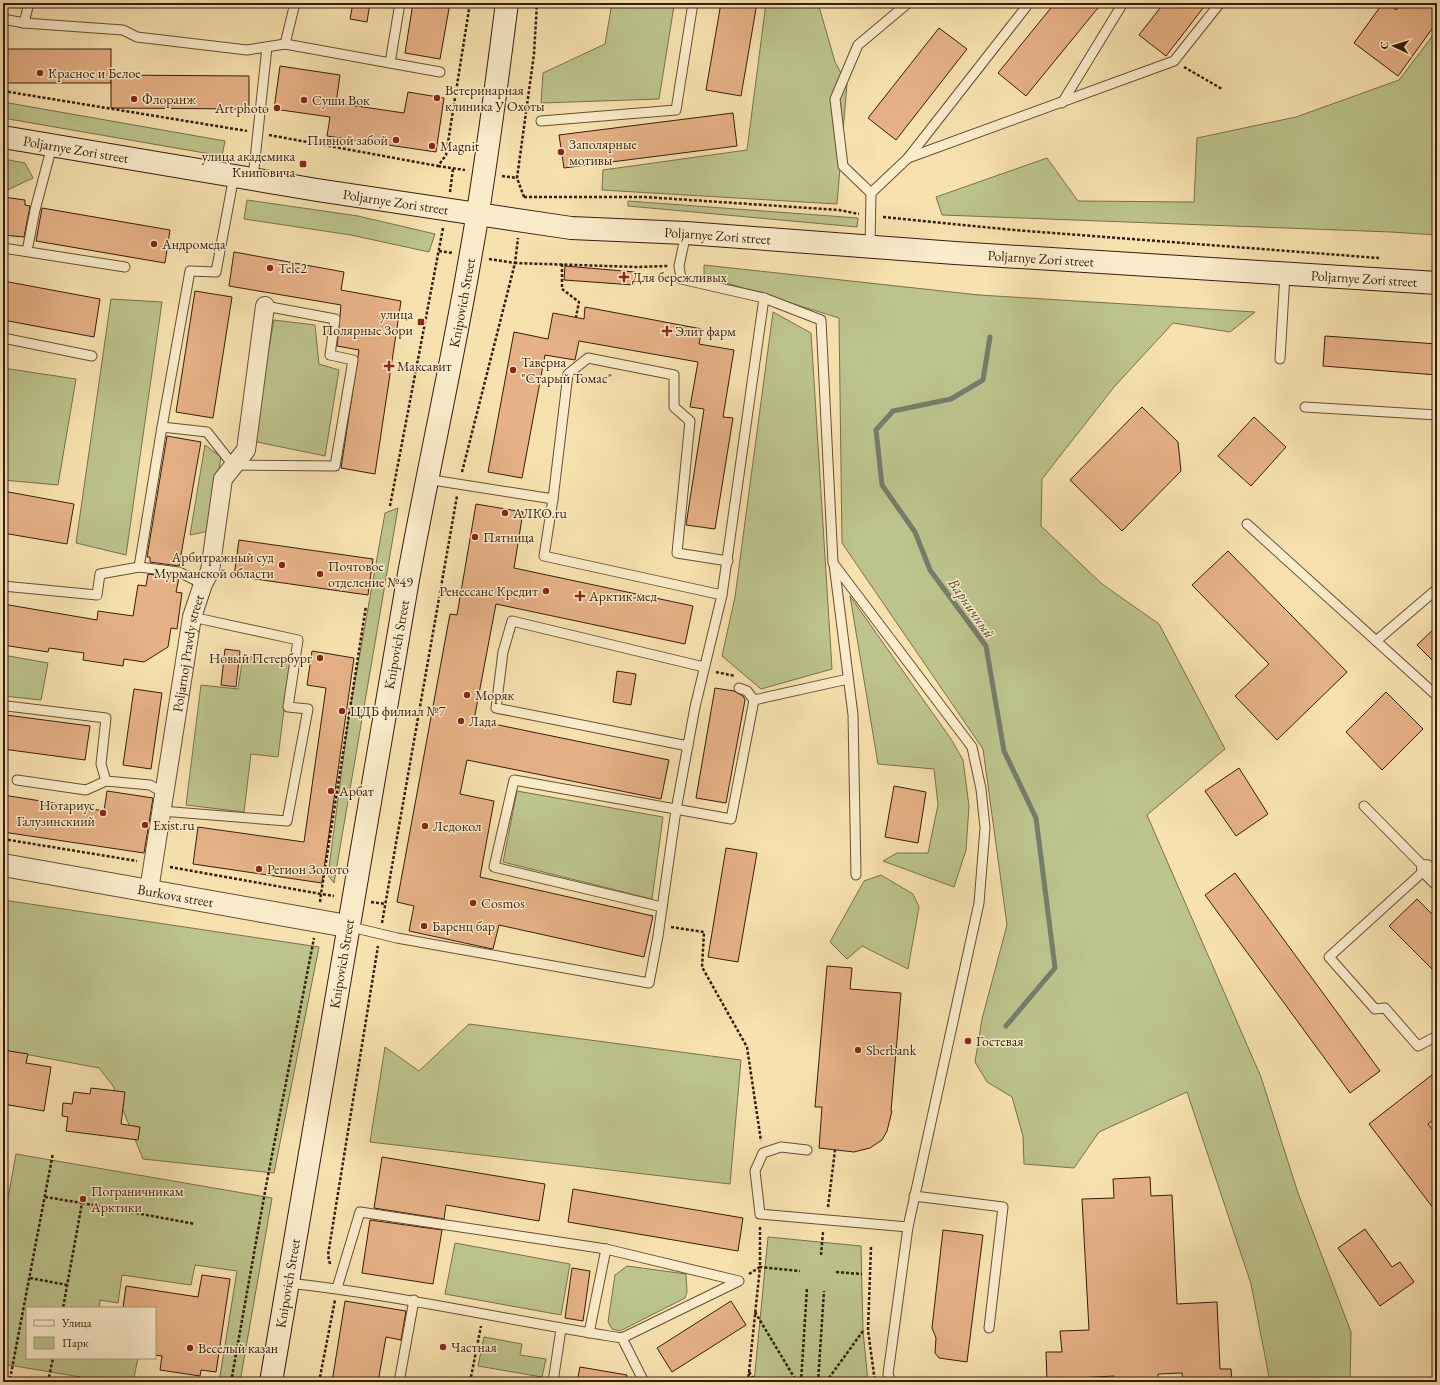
<svg xmlns="http://www.w3.org/2000/svg" width="1440" height="1385" font-family="'EB Garamond',serif">
<style>
.green{fill:#bcc38c;stroke:#7a704d}
.lines{fill:none;stroke-linecap:round;stroke-linejoin:round}
.stream{stroke:#747d6c;stroke-width:5}
.building{fill:#e6b186;stroke:#371c0e}
.service-casing{stroke:#674e36;stroke-width:11}
.minor-casing{stroke:#674e36;stroke-width:20}
.tertiary-casing{stroke:#674e36;stroke-width:24}
.secondary-casing{stroke:#371c0e;stroke-width:24}
.path{stroke:#371c0e;stroke-width:2.5;stroke-dasharray:3 2;stroke-linecap:butt}
.service{stroke:#faeccb;stroke-width:9}
.minor{stroke:#faeccb;stroke-width:18}
.tertiary{stroke:#faeccb;stroke-width:22}
.secondary{stroke:#faeccb;stroke-width:22}
.poi-dot{fill:#8f2418;stroke:#faeccb;stroke-width:1.5}
.labels{text-anchor:middle;dominant-baseline:central;stroke-width:3;stroke-linejoin:round;paint-order:stroke}
.poi-label{font-size:14px;fill:#371c0e;stroke:#faeccb;text-anchor:start}
.street-label{font-size:14px;fill:#371c0e;stroke:#faeccb}
.water-label{font-size:15px;font-style:italic;fill:#564d3d;stroke:#faeccb}
</style>
<rect width="100%" height="100%" fill="#f7e2af"/>
<filter id="stains"><feTurbulence type="fractalNoise" baseFrequency=".005" numOctaves="4"/><feColorMatrix values="0 0 0 0 .2 0 0 0 0 .09 0 0 0 0 .02 0 0 0 .5 -.17"/></filter>
<radialGradient id="worn" r=".72"><stop offset=".6" stop-color="#630" stop-opacity="0"/><stop offset="1" stop-color="#630" stop-opacity=".3"/></radialGradient>
<g class="green">
<polygon points="612,3 641,3 674,6 659,99 541,103 543,73 605,44"/>
<polygon points="766,3 818,3 835,62 847,84 837,204 602,190 603,170 747,150"/>
<polygon points="1437,30 1437,235 1391,232 942,215 936,197 1047,158 1078,201 1194,202 1197,138 1296,117 1399,80"/>
<polygon points="3,102 225,141 222,156 3,118"/>
<polygon points="3,159 25,163 33,178 5,191 3,190"/>
<polygon points="247,200 358,216 435,234 429,252 351,235 244,219"/>
<polygon points="628,201 858,218 857,227 628,206"/>
<polygon points="704,265 979,295 1255,312 1230,332 1173,323 1114,387 1042,479 1041,526 1102,584 1159,624 1225,749 1147,815 1261,1077 1298,1193 1351,1332 1350,1382 1270,1382 1251,1284 1187,1092 1099,1132 1074,1168 1024,1164 1023,1136 1012,1097 987,1082 975,1062 982,1019 1007,925 983,749 842,543 839,318 704,276"/>
<polygon points="111,299 162,302 126,555 76,543"/>
<polygon points="773,312 811,333 832,669 761,689 722,656 735,597"/>
<polygon points="274,320 315,325 319,364 339,370 325,456 252,441"/>
<polygon points="3,368 76,379 58,485 3,480"/>
<polygon points="205,445 221,457 209,531 190,535"/>
<polygon points="398,508 334,883 328,875 349,715 385,513"/>
<polygon points="850,596 951,739 963,760 969,806 966,850 954,887 883,861 897,853 928,853 938,805 934,769 878,764"/>
<polygon points="3,655 48,663 41,700 3,696"/>
<polygon points="243,656 290,662 278,757 251,754 244,812 186,805 201,685 238,689"/>
<polygon points="517,791 663,817 652,899 503,862"/>
<polygon points="881,875 913,894 919,907 908,969 862,946 847,959 830,942 864,881"/>
<polygon points="3,900 319,947 274,1173 143,1159 113,1086 99,1068 3,1050"/>
<polygon points="469,1024 741,1060 730,1184 370,1142 385,1047 419,1071"/>
<polygon points="16,1154 272,1198 240,1382 219,1382 237,1271 195,1265 191,1285 122,1275 118,1303 100,1300 99,1308 27,1308 27,1358 138,1358 133,1382 110,1382 3,1364 3,1226"/>
<polygon points="768,1237 861,1246 863,1331 868,1382 754,1382"/>
<polygon points="455,1243 570,1264 561,1315 445,1294"/>
<polygon points="627,1266 686,1274 687,1292 685,1298 620,1331 612,1329 608,1322 615,1275"/>
<polygon points="484,1337 522,1344 520,1355 546,1359 542,1377 478,1366"/>
</g>
<g class="lines">
<polyline class="stream" points="990,337 983,380 951,399 893,411 876,430 882,485 915,532 930,570 986,646 1004,751 1036,818 1055,968 1006,1026"/>
</g>
<g class="building">
<polygon points="353,3 370,3 367,22 350,19"/>
<polygon points="413,3 450,3 440,59 405,53"/>
<polygon points="721,3 757,3 741,96 706,90"/>
<polygon points="1055,3 1102,3 1026,96 998,73"/>
<polygon points="1164,3 1207,3 1166,56 1139,35"/>
<polygon points="1383,3 1387,3 1396,10 1401,3 1437,3 1437,22 1398,76 1354,43"/>
<polygon points="939,28 967,49 896,140 868,118"/>
<rect x="3" y="49" width="108" height="34"/>
<polygon points="280,66 340,75 336,103 404,113 408,92 444,98 436,152 327,136 330,117 274,109"/>
<polygon points="111,75 249,76 249,109 111,108"/>
<polygon points="733,113 737,146 564,168 559,135"/>
<polygon points="3,197 25,200 25,205 30,206 24,237 3,235"/>
<polygon points="42,208 170,230 165,263 36,241"/>
<polygon points="234,252 344,272 341,290 401,301 375,474 341,468 359,350 337,346 341,305 229,286"/>
<polygon points="565,266 635,272 634,285 564,280"/>
<polygon points="3,281 100,299 94,337 3,320"/>
<polygon points="195,291 232,297 213,418 176,412"/>
<polygon points="585,307 702,329 699,344 734,350 723,417 733,418 715,529 686,525 704,409 690,407 698,362 579,341 575,360 545,355 522,478 488,472 514,332 548,339 553,313 584,319"/>
<polygon points="1325,336 1437,344 1437,375 1323,366"/>
<polygon points="1142,407 1178,442 1181,471 1122,531 1070,480"/>
<polygon points="1254,417 1286,447 1251,486 1218,456"/>
<polygon points="167,436 201,442 179,566 150,562 150,557 147,557"/>
<polygon points="3,491 74,504 67,544 3,533"/>
<polygon points="476,504 523,512 514,568 693,606 685,644 496,604 474,720 669,760 661,799 467,760 460,794 494,801 480,877 653,916 644,957 499,925 493,949 488,948 409,931 414,906 397,902 450,614 457,615"/>
<polygon points="239,540 373,559 368,595 234,576"/>
<polygon points="1228,551 1347,672 1277,740 1235,696 1269,664 1192,585"/>
<polygon points="148,574 179,578 176,592 182,593 177,629 171,628 168,647 144,662 124,659 123,666 83,660 84,653 49,648 48,652 3,645 3,604 97,620 98,611 133,616 138,585 146,586"/>
<polygon points="1437,626 1437,665 1417,645"/>
<polygon points="225,649 240,651 236,687 221,685"/>
<polygon points="312,651 354,658 322,883 193,864 198,827 304,842 326,688 307,685"/>
<polygon points="617,671 636,674 631,705 613,702"/>
<polygon points="715,688 734,691 743,696 745,700 726,803 696,798"/>
<polygon points="134,689 162,693 151,769 123,765"/>
<polygon points="1386,692 1423,729 1382,770 1346,732"/>
<polygon points="6,715 90,726 85,760 3,749"/>
<polygon points="1239,768 1268,814 1236,836 1205,791"/>
<polygon points="894,786 926,792 918,843 885,837"/>
<polygon points="107,791 153,798 144,853 3,832 3,795 104,811"/>
<polygon points="726,848 757,853 738,962 708,957"/>
<polygon points="1235,873 1380,1071 1350,1093 1205,895"/>
<polygon points="1417,899 1437,919 1437,974 1389,926"/>
<polygon points="827,966 852,968 850,989 901,993 891,1111 892,1111 887,1131 882,1140 870,1148 854,1152 819,1148 822,1107 815,1107"/>
<polygon points="3,1050 28,1054 26,1063 51,1067 44,1111 3,1104"/>
<polygon points="1437,1071 1437,1117 1428,1124 1437,1135 1437,1213 1369,1124"/>
<polygon points="91,1088 125,1092 121,1124 140,1127 138,1140 66,1131 68,1117 62,1116 63,1103 72,1104 74,1092 90,1094"/>
<polygon points="382,1157 545,1184 539,1221 446,1205 444,1219 374,1208"/>
<polygon points="1150,1177 1151,1196 1172,1195 1177,1304 1217,1302 1220,1369 1231,1369 1232,1382 1183,1382 1182,1373 1158,1374 1158,1382 1114,1382 1114,1376 1077,1378 1077,1382 1047,1382 1046,1352 1062,1352 1060,1331 1089,1330 1082,1199 1114,1198 1113,1179"/>
<polygon points="573,1189 743,1218 738,1251 568,1222"/>
<polygon points="370,1220 442,1230 433,1284 362,1273"/>
<polygon points="1365,1229 1392,1267 1400,1262 1414,1282 1380,1306 1338,1248"/>
<polygon points="943,1230 983,1235 967,1362 939,1358 935,1353 936,1338 932,1328"/>
<polygon points="572,1268 590,1271 583,1321 565,1318"/>
<polygon points="202,1275 230,1279 216,1372 201,1370 200,1376 160,1370 162,1356 155,1355 155,1308 123,1308 126,1286 198,1297"/>
<polygon points="345,1301 406,1311 401,1340 386,1337 378,1382 332,1382"/>
<polygon points="731,1301 746,1325 672,1372 657,1348"/>
<polygon points="580,1367 627,1375 626,1382 577,1382"/>
</g>
<g class="lines">
<g class="service-casing">
<g id="service">
<polyline points="3,19 24,23 29,3"/>
<polyline points="24,23 123,30 137,37 247,50 285,44 390,63 400,3"/>
<polyline points="285,44 295,3"/>
<polyline points="390,63 440,72"/>
<polyline points="1062,103 1123,3"/>
<polyline points="541,121 676,110 693,3"/>
<polyline points="908,158 1174,61 1220,3"/>
<polyline points="234,176 216,272 190,271 162,427 207,432 233,465 335,466 353,360 330,355 335,319 265,306"/>
<polyline points="253,178 267,47"/>
<polyline points="871,193 843,166 835,99 858,45 908,3"/>
<polyline points="870,246 871,193 908,158 1026,7"/>
<polyline points="3,248 125,267"/>
<polyline points="27,251 35,210 52,146"/>
<polyline points="764,298 821,320 833,563 972,747 981,789 985,828 979,903 908,1227 888,1374 891,1382"/>
<polyline points="3,338 92,356"/>
<polyline points="1280,359 1285,274"/>
<polyline points="1305,407 1437,415"/>
<polyline points="426,479 553,499"/>
<polyline points="1247,524 1437,696"/>
<polyline points="834,564 853,715 856,875"/>
<polyline points="139,567 162,427"/>
<polyline points="3,586 97,595 100,574 139,567 179,572 203,584"/>
<polyline points="722,595 544,556 553,499 568,374 588,358 674,375 674,407 690,421 677,553 728,561"/>
<polyline points="1376,641 1437,589"/>
<polyline points="739,688 747,691 754,700"/>
<polyline points="7,706 106,718 101,764 106,781"/>
<polyline points="688,746 496,708 503,652 512,621 704,667"/>
<polyline points="17,780 86,790 106,781 150,785 164,793"/>
<polyline points="1364,806 1426,869 1329,957 1375,1009 1385,1008 1418,1046 1437,1036"/>
<polyline points="161,811 287,821 308,709 288,707 298,640 192,617"/>
<polyline points="662,907 494,867 514,780 731,819 754,700 848,679"/>
<polyline points="347,926 397,938 649,983 658,936 676,810 695,707 722,595 764,298 681,279 679,266 686,233"/>
<polyline points="807,1150 781,1147 763,1153 755,1171 760,1214 908,1227"/>
<polyline points="914,1196 1003,1207 989,1328"/>
<path d="M288,1283C400,1295 510,1321 622,1338L644,1382"/>
<polyline points="337,1288 360,1212 606,1249 739,1281 622,1338"/>
<polyline points="589,1333 606,1249"/>
<polyline points="399,1382 414,1300"/>
<polyline points="553,1382 561,1329"/>
</g>
</g>
<g class="minor-casing">
<g id="minor">
<polyline points="1426,869 1437,880"/>
<path id="s1" d="M149,890L192,617L203,584L210,571L223,479L246,450L265,306"/>
</g>
</g>
<g class="tertiary-casing">
<g id="tertiary">
<path id="s2" d="M3,865L347,926"/>
</g>
</g>
<g class="secondary-casing">
<g id="secondary">
<path id="s3" d="M3,137L317,190L571,228L686,233L955,253L1437,283"/>
<path id="s4" d="M271,1382C316,1116 360,850 407,585C427,474 452,364 471,253C486,170 496,87 507,3"/>
</g>
</g>
<g class="path">
<polyline points="1184,67 1222,89"/>
<polyline points="3,91 247,131"/>
<polyline points="269,135 438,166 446,155 470,3"/>
<polyline points="438,166 465,170"/>
<polyline points="502,176 517,178"/>
<polyline points="450,192 453,169"/>
<polyline points="524,197 645,197 839,210 859,214"/>
<polyline points="524,197 517,178 534,54 537,3"/>
<polyline points="883,217 1014,230 1379,258"/>
<polyline points="439,251 453,253"/>
<polyline points="489,259 515,263 518,238"/>
<polyline points="562,264 562,289 579,302 576,317"/>
<polyline points="462,472 515,263 638,267 668,266"/>
<polyline points="390,506 443,228"/>
<polyline points="716,672 735,676"/>
<polyline points="3,839 137,861"/>
<polyline points="170,867 321,894 366,606"/>
<polyline points="320,902 321,894 334,896"/>
<polyline points="371,902 386,904"/>
<polyline points="382,923 457,496"/>
<polyline points="671,927 704,932 702,967 747,1047 761,1141"/>
<polyline points="45,1197 82,1203 63,1308"/>
<polyline points="82,1203 195,1224"/>
<polyline points="828,1207 835,1150"/>
<polyline points="871,1247 868,1330 875,1382"/>
<polyline points="821,1255 823,1232"/>
<polyline points="330,1264 328,1255 378,946"/>
<polyline points="836,1272 862,1274"/>
<polyline points="749,1274 760,1267 760,1225"/>
<polyline points="30,1278 67,1285"/>
<polyline points="755,1312 797,1382"/>
<polyline points="749,1372 756,1382"/>
<polyline points="3,1378 26,1382"/>
<polyline points="10,1379 53,1153"/>
<polyline points="48,1382 53,1358"/>
<polyline points="231,1382 266,1186 314,938"/>
<polyline points="319,1382 335,1300"/>
<polyline points="470,1382 481,1326"/>
<polyline points="748,1382 760,1267 800,1271"/>
<polyline points="801,1382 807,1288"/>
<polyline points="818,1382 824,1291"/>
<polyline points="826,1382 863,1331"/>
</g>
<use href="#service" class="service"/>
<use href="#minor" class="minor"/>
<use href="#tertiary" class="tertiary"/>
<use href="#secondary" class="secondary"/>
</g>
<g class="poi-dot">
<circle cx="40" cy="73" r="4"/>
<circle cx="437" cy="98" r="4"/>
<circle cx="134" cy="99" r="4"/>
<circle cx="304" cy="100" r="4"/>
<circle cx="277" cy="108" r="4"/>
<circle cx="396" cy="140" r="4"/>
<circle cx="432" cy="146" r="4"/>
<circle cx="561" cy="152" r="4"/>
<rect x="299" y="160" width="8" height="8" rx="2"/>
<circle cx="154" cy="244" r="4"/>
<circle cx="270" cy="268" r="4"/>
<path d="M622 271h4v4h4v4h-4v4h-4v-4h-4v-4h4z"/>
<rect x="417" y="318" width="8" height="8" rx="2"/>
<path d="M665 325h4v4h4v4h-4v4h-4v-4h-4v-4h4z"/>
<path d="M387 360h4v4h4v4h-4v4h-4v-4h-4v-4h4z"/>
<circle cx="513" cy="370" r="4"/>
<circle cx="505" cy="513" r="4"/>
<circle cx="475" cy="537" r="4"/>
<circle cx="282" cy="565" r="4"/>
<circle cx="320" cy="574" r="4"/>
<circle cx="546" cy="591" r="4"/>
<path d="M578 590h4v4h4v4h-4v4h-4v-4h-4v-4h4z"/>
<circle cx="320" cy="658" r="4"/>
<circle cx="467" cy="695" r="4"/>
<circle cx="342" cy="711" r="4"/>
<circle cx="461" cy="721" r="4"/>
<circle cx="331" cy="791" r="4"/>
<circle cx="103" cy="813" r="4"/>
<circle cx="145" cy="825" r="4"/>
<circle cx="425" cy="826" r="4"/>
<circle cx="259" cy="869" r="4"/>
<circle cx="473" cy="903" r="4"/>
<circle cx="424" cy="926" r="4"/>
<circle cx="968" cy="1041" r="4"/>
<circle cx="858" cy="1050" r="4"/>
<circle cx="83" cy="1199" r="4"/>
<circle cx="443" cy="1347" r="4"/>
<circle cx="190" cy="1348" r="4"/>
</g>
<g class="labels">
<g class="poi-label">
<text x="48" y="73">Красное и Белое</text>
<text x="445" y="90">Ветеринарная<tspan x="445" dy="16">клиника У Охоты</tspan></text>
<text x="142" y="99">Флоранж</text>
<text x="312" y="100">Суши Вок</text>
<text x="269" y="108" text-anchor="end">Art photo</text>
<text x="388" y="140" text-anchor="end">Пивной забой</text>
<text x="569" y="144">Заполярные<tspan x="569" dy="16">мотивы</tspan></text>
<text x="440" y="146">Magnit</text>
<text x="295" y="156" text-anchor="end">улица академика<tspan x="295" dy="16">Книповича</tspan></text>
<text x="162" y="244">Андромеда</text>
<text x="278" y="268">Tele2</text>
<text x="632" y="277">Для бережливых</text>
<text x="413" y="314" text-anchor="end">улица<tspan x="413" dy="16">Полярные Зори</tspan></text>
<text x="675" y="331">Элит фарм</text>
<text x="521" y="362">Таверна<tspan x="521" dy="16">"Старый Томас"</tspan></text>
<text x="397" y="366">Максавит</text>
<text x="513" y="513">АЛКО.ru</text>
<text x="483" y="537">Пятница</text>
<text x="274" y="557" text-anchor="end">Арбитражный суд<tspan x="274" dy="16">Мурманской области</tspan></text>
<text x="328" y="566">Почтовое<tspan x="328" dy="16">отделение №49</tspan></text>
<text x="538" y="591" text-anchor="end">Ренессанс Кредит</text>
<text x="589" y="596">Арктик-мед</text>
<text x="312" y="658" text-anchor="end">Новый Петербург</text>
<text x="475" y="695">Моряк</text>
<text x="350" y="711">ЦДБ филиал №7</text>
<text x="469" y="721">Лада</text>
<text x="339" y="791">Арбат</text>
<text x="95" y="805" text-anchor="end">Нотариус<tspan x="95" dy="16">Галузинскиий</tspan></text>
<text x="153" y="825">Exist.ru</text>
<text x="433" y="826">Ледокол</text>
<text x="267" y="869">Регион Золото</text>
<text x="481" y="903">Cosmos</text>
<text x="432" y="926">Баренц бар</text>
<text x="976" y="1041">Гостевая</text>
<text x="866" y="1050">Sberbank</text>
<text x="91" y="1191">Пограничникам<tspan x="91" dy="16">Арктики</tspan></text>
<text x="451" y="1347">Частная</text>
<text x="198" y="1348">Веселый казан</text>
</g>
<g class="street-label">
<text stroke="none"><textPath href="#s3" startOffset="74">Poljarnye Zori street</textPath></text>
<text stroke="none"><textPath href="#s3" startOffset="398">Poljarnye Zori street</textPath></text>
<text stroke="none"><textPath href="#s3" startOffset="722">Poljarnye Zori street</textPath></text>
<text stroke="none"><textPath href="#s3" startOffset="1046">Poljarnye Zori street</textPath></text>
<text stroke="none"><textPath href="#s3" startOffset="1370">Poljarnye Zori street</textPath></text>
<text stroke="none"><textPath href="#s4" startOffset="1096">Knipovich Street</textPath></text>
<text stroke="none"><textPath href="#s4" startOffset="748">Knipovich Street</textPath></text>
<text stroke="none"><textPath href="#s1" startOffset="240">Poljarnoj Pravdy street</textPath></text>
<text stroke="none"><textPath href="#s2" startOffset="175">Burkova street</textPath></text>
<text stroke="none"><textPath href="#s4" startOffset="424">Knipovich Street</textPath></text>
<text stroke="none"><textPath href="#s4" startOffset="100">Knipovich Street</textPath></text>
</g>
<g class="water-label">
<text transform="translate(972 608) rotate(55)">Варничный</text>
</g>
</g>
<rect width="1440" height="1385" fill="none" stroke="#f7e2af" stroke-width="16"/>
<rect x="4" y="4" width="1432" height="1377" fill="none" stroke="#371c0e" stroke-width="2"/>
<rect x="8" y="8" width="1424" height="1369" fill="none" stroke="#371c0e"/>
<rect x="26" y="1307" width="130" height="52" fill="#faeccb" stroke="#ac997f"/>
<rect x="34" y="1320" width="20" height="6" fill="#faeccb" stroke="#ac997f"/>
<text x="62" y="1327" font-size="12" fill="#371c0e">Улица</text>
<rect x="34" y="1337" width="20" height="12" fill="#bcc38c" stroke="#ac997f"/>
<text x="62" y="1347" font-size="12" fill="#371c0e">Парк</text>
<g transform="translate(1394 46) rotate(274)" stroke="#faeccb" stroke-width="3" paint-order="stroke">
<path d="M0-3L7 15L0 10L-7 15Z" fill="#371c0e"/>
<text y="-6" font-size="11" font-weight="bold" text-anchor="middle" fill="#371c0e">С</text>
</g>
<rect width="100%" height="100%" filter="url(#stains)"/>
<rect width="100%" height="100%" fill="url(#worn)"/>
</svg>
